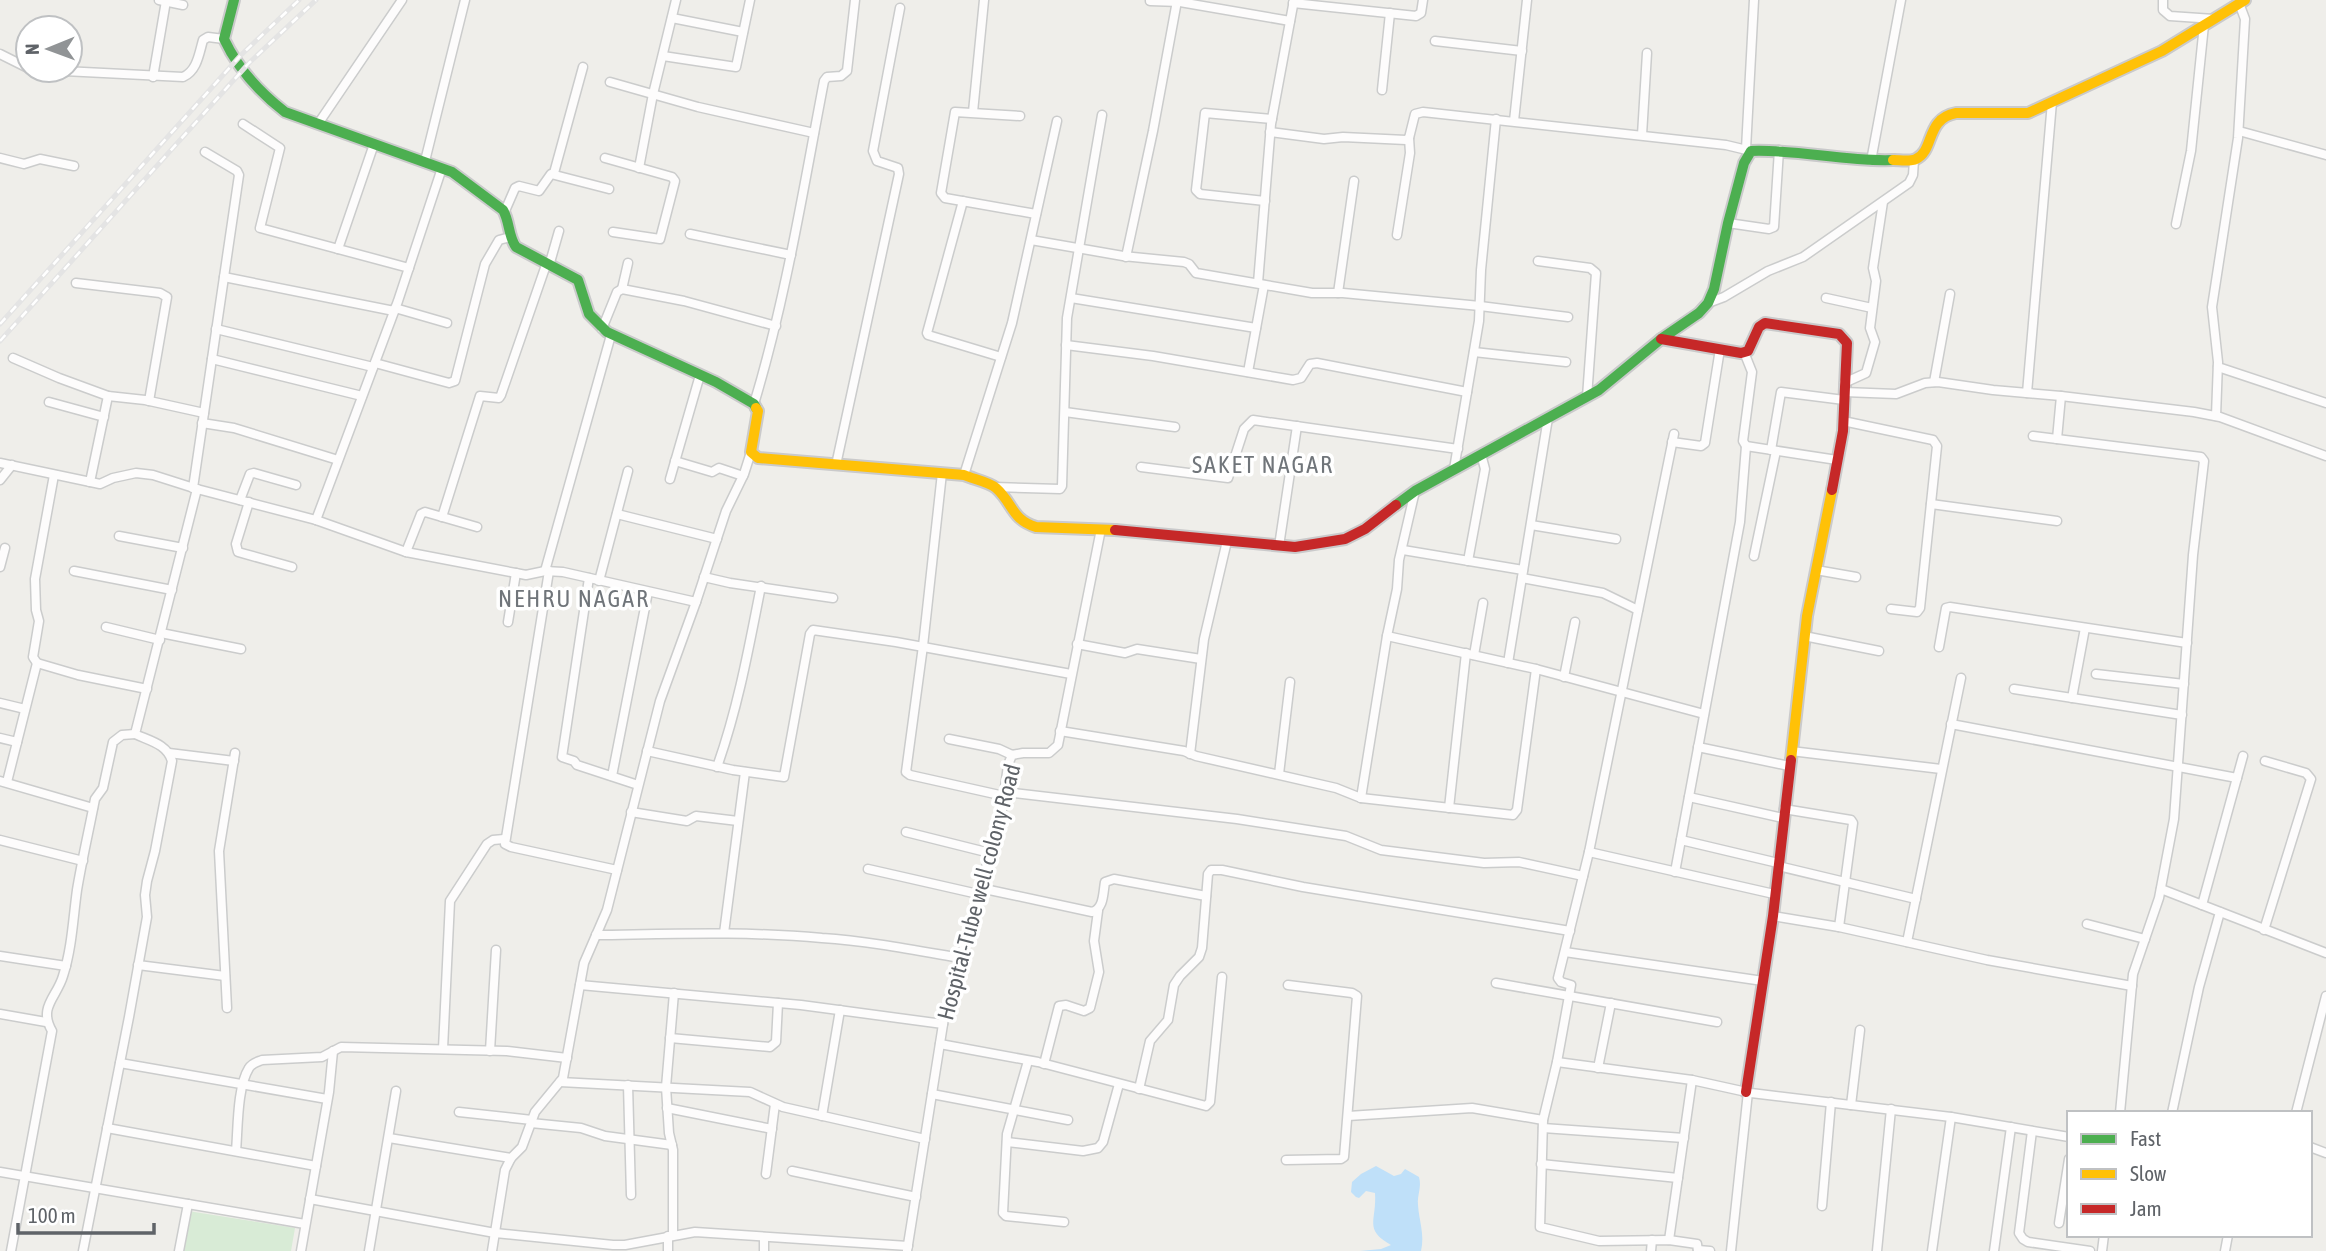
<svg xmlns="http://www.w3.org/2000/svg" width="2326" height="1251" font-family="'Asap Condensed',sans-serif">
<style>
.green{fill:#d8ebd6}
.water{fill:#bfe0f9}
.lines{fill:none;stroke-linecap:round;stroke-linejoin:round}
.street-casing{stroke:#cbcccc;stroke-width:11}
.fast-casing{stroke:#cacacb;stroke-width:14}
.slow-casing{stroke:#cacacb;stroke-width:14}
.jam-casing{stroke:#cacacb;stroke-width:14}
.street{stroke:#fdfcfc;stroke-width:8}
.fast{stroke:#4caf50;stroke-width:10}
.slow{stroke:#ffc107;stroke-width:10}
.jam{stroke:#c62828;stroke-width:10}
.rail-casing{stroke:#e4e4e4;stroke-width:5}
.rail{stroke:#fff;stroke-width:2.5;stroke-dasharray:8;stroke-linecap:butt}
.labels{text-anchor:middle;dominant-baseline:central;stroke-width:7;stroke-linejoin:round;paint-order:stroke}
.street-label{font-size:23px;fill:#5f6368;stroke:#fff}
.neighbourhood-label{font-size:24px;letter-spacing:2px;fill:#70757a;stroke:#fff}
</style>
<rect width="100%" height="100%" fill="#efeeea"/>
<polygon class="green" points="188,1211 295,1228 291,1251 181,1251"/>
<path class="water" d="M1376,1166L1394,1176L1401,1174L1405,1169L1419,1177C1422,1187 1417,1195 1418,1205C1419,1221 1425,1235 1421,1251H1360L1381,1249L1391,1245C1363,1229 1377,1221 1375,1193L1366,1191L1359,1198L1356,1197L1351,1192L1352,1182L1361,1174Z"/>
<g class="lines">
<g class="street-casing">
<g id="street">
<polyline points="159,0 183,5"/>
<polyline points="2163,0 2163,10 2170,16 2214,19"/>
<polyline points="1150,1 1180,2 1290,21"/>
<polyline points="1293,3 1416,16 1421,13 1423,0"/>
<polyline points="672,18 743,32"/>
<polyline points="1435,41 1522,51"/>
<polyline points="0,54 28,68"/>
<polyline points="663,56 736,67 750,0"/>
<path d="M44,70L183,77C197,71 199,54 203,40L208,37L224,39"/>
<polyline points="153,77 166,1"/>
<polyline points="610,82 698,107 814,133"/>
<polyline points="1382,90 1390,13"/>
<polyline points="973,112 984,0"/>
<polyline points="1020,116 955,112 941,193 945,198 1036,214"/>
<polyline points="1514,121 1527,0"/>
<polyline points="243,124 280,148 260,228 409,268"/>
<polyline points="318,124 402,0"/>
<polyline points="2239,131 2326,155"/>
<polyline points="1270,132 1324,139 1343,137 1406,140 1409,138 1415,114 1423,112 1726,145 1751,151"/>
<polyline points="1642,135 1647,53"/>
<polyline points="1746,149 1754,0"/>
<polyline points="0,158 24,164 40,159 74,166"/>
<polyline points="605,158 672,177 675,181 660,239 613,232"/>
<polyline points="425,161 465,0"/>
<polyline points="1871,161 1901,0"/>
<polyline points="639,168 653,94 676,0"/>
<polyline points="554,173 583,67"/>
<polyline points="963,201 927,333 928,335 1001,357"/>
<polyline points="1265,201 1200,194 1196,190 1205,113 1272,119"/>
<polyline points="505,211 515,188 519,186 539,191 551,174 609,189"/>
<polyline points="1728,223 1769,229 1774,227 1779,150"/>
<polyline points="2176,224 2191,151 2204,25"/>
<polyline points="690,234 791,255"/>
<polyline points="1397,235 1410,153 1409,138"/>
<polyline points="1031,240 1123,256 1184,262 1189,264 1196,273 1312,293 1343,293 1480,306 1568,317"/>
<polyline points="338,249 374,144"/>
<polyline points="1126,257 1153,131 1177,1"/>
<polyline points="1538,261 1590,268 1596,273 1587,397"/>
<polyline points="549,266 559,231"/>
<polyline points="224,277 394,311"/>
<polyline points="76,283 160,293 167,297 149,401"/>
<polyline points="1258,283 1271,124 1294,0"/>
<polyline points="622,289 628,263"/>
<polyline points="1338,293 1354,181"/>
<polyline points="1071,298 1256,328"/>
<polyline points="1826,298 1872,308"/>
<polyline points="1708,303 1724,297 1768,271 1803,257 1909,183 1913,175 1914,160"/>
<polyline points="395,308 447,323"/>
<polyline points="216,329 373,367"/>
<polyline points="602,329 617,292 622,289 684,301 776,326"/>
<polyline points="1066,345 1153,356 1293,380 1301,378 1310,364 1317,363 1467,392"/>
<polyline points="1474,352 1566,362"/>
<polyline points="1744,352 1752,372 1743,441 1746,446"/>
<polyline points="13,358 59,378 108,396 145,400 204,413"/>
<polyline points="212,359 362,396"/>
<polyline points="375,363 449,383 455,381 485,264 499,240 510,237"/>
<polyline points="2218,367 2326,403"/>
<polyline points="1248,372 1264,285"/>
<polyline points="1934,382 1950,294"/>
<polyline points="1844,383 1866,373 1875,342 1870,328 1876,281 1873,268 1883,202"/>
<polyline points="1844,392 1896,394 1925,383 1938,382 1993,390 2061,396 2194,412 2220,417 2326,456"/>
<polyline points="2027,393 2052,102"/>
<polyline points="49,402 104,417"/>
<path d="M754,404C786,298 803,190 824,81L827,77L841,76L847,71L855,0"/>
<polyline points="1065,412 1175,427"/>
<polyline points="2216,416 2218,362 2212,307 2238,138 2245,19 2239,3"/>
<polyline points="1843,421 1933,440 1937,446 1920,608 1917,612 1891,609"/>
<polyline points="202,423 234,428 338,460"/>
<polyline points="2033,436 2201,457 2204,461 2193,555 2174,819 2159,898 2133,974 2120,1113"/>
<polyline points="2057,439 2061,396"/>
<polyline points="1672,442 1701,446 1705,443 1720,349"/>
<polyline points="1771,450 1781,392 1844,400"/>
<polyline points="675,461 712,472 719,468 743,476"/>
<polyline points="0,463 100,484 113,478 136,473 153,475 197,489 316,520 406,552 526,575 545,571 563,572 696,602 726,511 744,474 751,452"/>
<polyline points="836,465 899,174 898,168 877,161 873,151 900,8"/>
<polyline points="1141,467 1228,478 1244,429 1253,420 1458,449"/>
<polyline points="1454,469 1479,321 1481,270 1496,119"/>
<polyline points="942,473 923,646 906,772 910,775 1004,796"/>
<polyline points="54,475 35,579 36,610 39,621 33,657 37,663 78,675 147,689"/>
<polyline points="964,475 1012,323 1057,121"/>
<polyline points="670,479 700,375"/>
<polyline points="0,480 12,465"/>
<polyline points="90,482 108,396"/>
<polyline points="995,487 1060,489 1062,486 1067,318 1102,115"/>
<polyline points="193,488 239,175 237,171 205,152"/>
<polyline points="240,500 250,474 254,473 296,485"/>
<polyline points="249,502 236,544 238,552 292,567"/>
<polyline points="1931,504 2057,521"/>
<polyline points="617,514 717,539"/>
<polyline points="442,517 480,396 499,398 501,395 546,265"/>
<polyline points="316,520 398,301 442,168"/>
<polyline points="1531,525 1616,539"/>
<polyline points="119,536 183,548"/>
<polyline points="1279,546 1297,426"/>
<polyline points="1403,550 1523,570"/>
<polyline points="406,552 421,514 425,512 477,527"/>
<polyline points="1754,556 1776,451"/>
<polyline points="1468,561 1485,469 1481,454"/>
<polyline points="0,567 5,548"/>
<polyline points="1816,570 1856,577"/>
<polyline points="74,571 172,590"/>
<polyline points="545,571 611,335"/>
<polyline points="549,571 505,844 511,847 617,870"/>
<polyline points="704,577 730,583 833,598"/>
<polyline points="589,578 562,757 574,761 577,765 638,785"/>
<polyline points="1522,578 1603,593 1638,610"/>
<polyline points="599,581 628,471"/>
<polyline points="508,622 516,573"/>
<polyline points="106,627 160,640"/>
<polyline points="161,633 241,649"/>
<polyline points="1387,636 1536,669 1704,714"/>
<polyline points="1804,636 1879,651"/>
<polyline points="1077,644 1125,653 1137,649 1201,659"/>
<polyline points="1939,647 1946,608 1950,607 2187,643"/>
<polyline points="1474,655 1483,603"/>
<polyline points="1508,663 1548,418"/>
<polyline points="2096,674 2184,684"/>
<polyline points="1564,677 1575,622"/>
<polyline points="2014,689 2182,715"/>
<polyline points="2072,698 2085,628"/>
<polyline points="0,703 25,709"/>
<polyline points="1951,724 2237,778"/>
<polyline points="1060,731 1184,751 1196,756 1336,788 1361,798 1513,815 1517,810 1536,669"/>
<polyline points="0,738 17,742"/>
<polyline points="949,739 999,749 1012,755"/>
<polyline points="1698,747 1789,766"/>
<polyline points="647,751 733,770 784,777 810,634 813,630 896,642 1071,674"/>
<polyline points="1791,751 1941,769"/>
<polyline points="169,753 234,761"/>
<polyline points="1190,754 1204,639 1227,541"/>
<path d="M717,767C738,708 749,647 761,586"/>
<polyline points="1279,774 1290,682"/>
<polyline points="612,776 648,592"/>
<polyline points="0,781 93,808"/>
<polyline points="7,782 37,663"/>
<polyline points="1005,792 1237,819 1346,836 1381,850 1484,863 1519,862 1583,876"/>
<polyline points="1689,797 1783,818"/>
<polyline points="1361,798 1387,636 1397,589 1399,560 1415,491"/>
<polyline points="1449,808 1466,653"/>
<polyline points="1784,809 1851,820 1853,823 1839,927"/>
<polyline points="631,812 687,821 696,816 738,821"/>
<polyline points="906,832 990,853"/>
<polyline points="0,840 83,861"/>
<polyline points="1681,840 1778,863"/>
<polyline points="1589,852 1774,894"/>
<polyline points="1778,866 1916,899"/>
<polyline points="868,869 978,894"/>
<polyline points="1675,872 1740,522 1746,446 1837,460"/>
<path d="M980,888L1092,912C1104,909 1103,893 1105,882L1114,879L1206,896"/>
<polyline points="2161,889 2326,953"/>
<polyline points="2202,905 2243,756"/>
<polyline points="1773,916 1839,927 1987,960 2132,986"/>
<polyline points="2087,924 2145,939"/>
<polyline points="2264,930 2311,779 2306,773 2265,761"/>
<polyline points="724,933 745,772"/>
<path d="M596,935C671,934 746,931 822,938C868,941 914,950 960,958"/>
<polyline points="1907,942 1961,678"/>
<polyline points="1565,952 1763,981"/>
<polyline points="0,956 66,966"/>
<polyline points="138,965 225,976"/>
<polyline points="1496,983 1717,1022"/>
<polyline points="580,985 801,1005 943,1024"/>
<polyline points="227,1008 219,851 235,753"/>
<polyline points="0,1014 46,1022"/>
<polyline points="670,1038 770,1047 776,1042 778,1003"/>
<polyline points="940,1044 1038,1062 1206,1106 1210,1102 1222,977"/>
<polyline points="443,1049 450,901 487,844 493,840 504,839"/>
<polyline points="490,1051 496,950"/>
<polyline points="1028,1061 1007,1134 1003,1213 1006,1216 1064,1222"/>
<polyline points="1557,1062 1692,1080 1751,1093 1951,1117 2069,1137"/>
<polyline points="120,1063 327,1099"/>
<polyline points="1044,1064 1059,1006 1066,1005 1084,1011 1090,1008 1099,972 1094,941 1098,911"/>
<polyline points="1598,1068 1611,1003"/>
<polyline points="560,1082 750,1092 783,1107 925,1139"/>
<polyline points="628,1085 631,1195"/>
<polyline points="1139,1089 1150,1041 1168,1020 1174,985 1180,976 1199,957 1202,948 1208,874 1211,870 1222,870 1303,887 1570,931"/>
<polyline points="932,1094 1068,1120"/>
<polyline points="1851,1105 1860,1030"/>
<polyline points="667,1108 772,1129"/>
<polyline points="459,1112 532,1120"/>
<polyline points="2172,1113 2199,987 2220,912"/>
<polyline points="2296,1113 2326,996"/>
<polyline points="822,1116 840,1010"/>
<polyline points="1348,1116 1472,1108 1543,1120 1557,1062 1571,985 1561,982 1558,978 1589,852 1674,434"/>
<polyline points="1543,1120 1540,1227 1599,1241 1669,1240 1697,1244 1698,1251"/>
<polyline points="531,1123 581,1128 605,1136 672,1145"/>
<polyline points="107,1128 316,1166"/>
<polyline points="1543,1128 1684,1138"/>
<polyline points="2032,1131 2019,1233 2023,1239 2028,1242 2090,1251"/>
<polyline points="389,1138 511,1158"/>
<polyline points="1007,1142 1083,1151 1098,1148 1103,1142 1119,1084"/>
<polyline points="2310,1147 2326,1153"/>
<path d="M236,1151C238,1129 237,1087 249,1068C252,1063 257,1062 262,1060L322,1057L341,1047L507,1051L567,1058"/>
<polyline points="1286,1160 1341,1159 1344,1157 1357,996 1352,993 1288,985"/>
<polyline points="1541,1164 1678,1178"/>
<polyline points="792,1171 916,1197"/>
<polyline points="0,1172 305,1224"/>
<polyline points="766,1174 775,1104"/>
<polyline points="310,1199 495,1233 613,1245 625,1245 695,1232 908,1246"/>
<polyline points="1822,1206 1831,1102"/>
<polyline points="2059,1223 2069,1159"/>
<polyline points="673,1235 673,1150 669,1133 666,1087 674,993"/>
<polyline points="1669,1240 1692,1080"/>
<polyline points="1698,1250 1710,1251"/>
<path d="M11,1251L52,1031C38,1007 57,997 63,976C72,948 73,919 77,890C82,860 89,830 95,799L103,788L113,742L122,735L135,734"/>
<path d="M83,1251L129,1017L147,917L145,895L147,881L155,851L172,761C167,744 150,741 135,734L197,489"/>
<polyline points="179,1251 188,1204"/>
<polyline points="301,1251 329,1092 333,1051"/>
<polyline points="369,1251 396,1091"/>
<polyline points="492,1251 505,1170 511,1158 522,1147 535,1112 563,1078 584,963 607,910 660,701 696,602"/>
<polyline points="668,1251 668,1236"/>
<polyline points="764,1251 764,1237"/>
<polyline points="907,1251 944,1018 1002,810 1008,765 1012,755 1023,753 1049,753 1058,745 1101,529"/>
<polyline points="1651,1251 1652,1240"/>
<polyline points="1731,1251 1748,1092"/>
<polyline points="1877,1251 1891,1109"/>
<polyline points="1932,1251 1951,1117"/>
<polyline points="1994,1251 2011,1127"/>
<polyline points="2102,1251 2104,1235"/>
<polyline points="2225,1251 2228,1235"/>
</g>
</g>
<g class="fast-casing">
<g id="fast">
<path d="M234,0L224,39C238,69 259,92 285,112L452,172L503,210C510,222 508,236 516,247L578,280L589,314L607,332L716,382L754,404L756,408"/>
<path d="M1396,505L1415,491L1599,390L1661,339L1699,313L1708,303L1714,289L1728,223L1744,163L1751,151C1799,149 1845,162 1893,160"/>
</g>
</g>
<g class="slow-casing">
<g id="slow">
<path d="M1893,160C1900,160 1910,162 1916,159C1935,150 1925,119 1956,113H2028L2162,51L2245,0"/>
<path d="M756,408L758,411L751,452L758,458L964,475C973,479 989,482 996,488C1013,503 1011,519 1036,527L1115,530"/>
<polyline points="1791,760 1807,616 1832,490"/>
</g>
</g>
<g class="jam-casing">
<g id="jam">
<polyline points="1661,339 1741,353 1748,351 1759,327 1765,323 1839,334 1847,343 1843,431 1832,490"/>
<polyline points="1115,530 1295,547 1345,539 1365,529 1396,505"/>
<polyline points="1746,1092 1773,916 1791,760"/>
</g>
</g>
<use href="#street" class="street"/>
<use href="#fast" class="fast"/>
<use href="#slow" class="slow"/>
<use href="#jam" class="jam"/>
<g class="rail-casing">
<g id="rail">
<polyline points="0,324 241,55 299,0"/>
<polyline points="0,341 249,63 316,0"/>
</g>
</g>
<use href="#rail" class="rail"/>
</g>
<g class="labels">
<g class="street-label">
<text transform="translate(979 892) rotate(-75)">Hospital-Tube well colony Road</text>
</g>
<g class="neighbourhood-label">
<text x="1263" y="464">SAKET NAGAR</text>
<text x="574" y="598">NEHRU NAGAR</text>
</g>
</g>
<rect x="2067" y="1111" width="245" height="126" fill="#ffffff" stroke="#bfc1c3" stroke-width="2"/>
<rect x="2081" y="1134" width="35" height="10" fill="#4caf50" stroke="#bfc1c3" stroke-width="2"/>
<text x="2130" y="1146" font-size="21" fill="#5f6368">Fast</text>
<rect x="2081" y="1169" width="35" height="10" fill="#ffc107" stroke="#bfc1c3" stroke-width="2"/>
<text x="2130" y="1181" font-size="21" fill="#5f6368">Slow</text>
<rect x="2081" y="1204" width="35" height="10" fill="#c62828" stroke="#bfc1c3" stroke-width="2"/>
<text x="2130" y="1216" font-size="21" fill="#5f6368">Jam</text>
<g transform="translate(49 49) rotate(269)"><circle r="33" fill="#ffffff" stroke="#bfc1c3" stroke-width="2"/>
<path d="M0-5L12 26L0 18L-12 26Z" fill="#919496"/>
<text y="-10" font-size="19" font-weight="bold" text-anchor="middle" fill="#5f6368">N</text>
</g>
<path d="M18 1223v10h136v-10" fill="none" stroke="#5f6368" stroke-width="3.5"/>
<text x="28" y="1223" font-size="21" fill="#5f6368" stroke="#ffffff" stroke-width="5" paint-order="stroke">100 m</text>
</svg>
